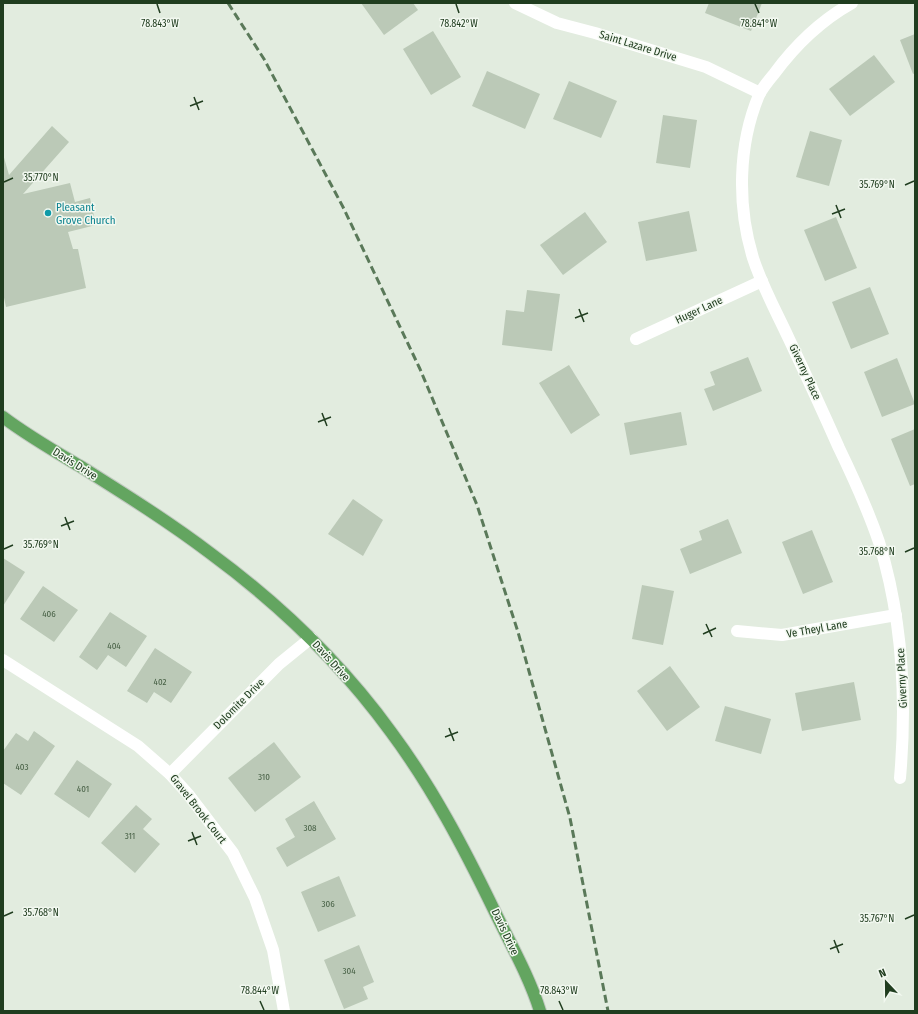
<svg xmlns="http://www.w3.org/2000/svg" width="918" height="1014" font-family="'Fira Sans Condensed',sans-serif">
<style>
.building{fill:#bbc9b7}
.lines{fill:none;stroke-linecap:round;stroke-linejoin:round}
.primary-casing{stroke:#c1c9c0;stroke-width:14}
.minor{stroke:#fff;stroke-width:12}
.primary{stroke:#63a560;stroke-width:12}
.rail{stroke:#5a7959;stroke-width:3;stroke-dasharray:8 4;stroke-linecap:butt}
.ticks{fill:none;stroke:#203d1f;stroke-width:1.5}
.culture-dot{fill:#0f9aa8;stroke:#f2f8f0;stroke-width:1.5}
.labels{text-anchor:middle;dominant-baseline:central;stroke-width:3;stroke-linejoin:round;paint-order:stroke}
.number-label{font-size:9px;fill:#476045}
.street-label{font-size:11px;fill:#203d1f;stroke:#f2f8f0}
.culture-label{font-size:11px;fill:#0d838f;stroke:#f2f8f0;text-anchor:start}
.ticks-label{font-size:10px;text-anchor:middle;fill:#203d1f;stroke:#f2f8f0;stroke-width:3;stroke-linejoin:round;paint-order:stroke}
</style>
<rect width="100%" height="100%" fill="#e2ecdf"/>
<g class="building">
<polygon points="361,3 413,3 418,10 384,35"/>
<polygon points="709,3 762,3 751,31 705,13"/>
<polygon points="433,31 461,77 431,95 403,49"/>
<polygon points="915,34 915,73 913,74 900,40"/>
<polygon points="874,55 895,82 850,116 829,89"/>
<polygon points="487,71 540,94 525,129 472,106"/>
<polygon points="569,81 617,101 601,138 553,119"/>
<polygon points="663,115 697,120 690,168 656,163"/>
<polygon points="52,126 69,142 23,194 70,183 75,202 90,198 96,225 68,232 73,249 78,249 86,288 6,307 3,293 3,154 9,175"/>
<polygon points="810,131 842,140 829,186 796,177"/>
<polygon points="689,211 697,251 646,261 638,222"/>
<polygon points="585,212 607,242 563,275 540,245"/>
<polygon points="836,217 857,268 825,281 804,230"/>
<polygon points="870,287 889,334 851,349 832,302"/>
<polygon points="527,290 560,294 552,351 502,345 506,310 524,312"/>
<polygon points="748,357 762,391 713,411 704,389 715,385 710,372"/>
<polygon points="897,358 915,404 882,417 864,372"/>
<polygon points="569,365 600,415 571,434 539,383"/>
<polygon points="681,412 687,445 630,455 624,423"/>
<polygon points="915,429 915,484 910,486 891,439"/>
<polygon points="353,499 383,520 363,556 328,534"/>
<polygon points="728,519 742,553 690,574 680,549 702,540 699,531"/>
<polygon points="812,530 833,582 803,594 782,542"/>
<polygon points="3,558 25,572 3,606"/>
<polygon points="642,585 674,591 663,645 632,639"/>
<polygon points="43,586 78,610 54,642 20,619"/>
<polygon points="110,612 147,636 126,667 108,655 97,670 79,657"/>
<polygon points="155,648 192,672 171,703 154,692 147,703 127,691"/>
<polygon points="670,666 700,707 667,731 637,691"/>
<polygon points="854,682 861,720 802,731 795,693"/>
<polygon points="725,706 771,719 761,754 715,741"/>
<polygon points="34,731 55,746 21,795 3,783 3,751 16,733 28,741"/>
<polygon points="274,742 301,777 255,812 228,778"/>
<polygon points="77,760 112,784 89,818 54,794"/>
<polygon points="314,801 336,839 287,867 276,848 295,837 285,819"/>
<polygon points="136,805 152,819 143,829 160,844 135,873 101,843"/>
<polygon points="339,876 356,916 318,932 301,892"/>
<polygon points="359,945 374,982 363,987 368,999 344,1009 324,960"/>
</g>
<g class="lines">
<g class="primary-casing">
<path id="primary" d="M3,417C28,436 56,452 83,468C126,495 169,522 210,553C278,603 341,663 391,732C432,787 464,848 494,910C510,943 529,976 540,1011"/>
</g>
<g class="minor">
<polyline points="515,3 557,23 595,33 706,67 760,93"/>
<path d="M852,3C820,21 796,44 774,74C769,80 763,87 759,95C738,145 737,206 753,258C762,286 777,313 789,339C806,375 823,412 839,448C854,479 868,510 879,542C903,620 907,698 900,778"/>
<polyline points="636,339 762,281"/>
<polyline points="737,631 782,635 896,615"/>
<polyline points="3,660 138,746 170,774 188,794 233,853 255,898 273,950 284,1011"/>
<polyline points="170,774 279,664 311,638"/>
</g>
<use href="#primary" class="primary"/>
<polyline class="rail" points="228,3 264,59 343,207 420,369 477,505 518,632 570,818 608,1011"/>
</g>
<path class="ticks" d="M157,4L160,13M456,4L459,13M755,4L759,13M194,97L199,110M190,106L203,101M4,182L13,178M905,185L914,181M836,205L841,218M832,214L845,209M579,309L584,322M575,318L588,313M322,413L327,426M318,422L331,417M65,517L70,530M61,526L74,521M4,549L13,545M905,552L914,548M706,624L712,637M703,634L716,628M449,728L454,741M445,737L458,732M192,832L197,845M188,841L201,836M4,916L13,912M905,919L914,915M834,940L839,953M830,949L843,944M260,1001L264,1010M559,1001L563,1010"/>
<circle class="culture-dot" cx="48" cy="213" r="4"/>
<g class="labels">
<g class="number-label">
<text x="49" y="614">406</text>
<text x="114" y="646">404</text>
<text x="160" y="682">402</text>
<text x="22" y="767">403</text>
<text x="264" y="777">310</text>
<text x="83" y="789">401</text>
<text x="310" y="828">308</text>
<text x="130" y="836">311</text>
<text x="328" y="904">306</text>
<text x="349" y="971">304</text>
</g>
<g class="street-label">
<text transform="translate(638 46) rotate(17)">Saint Lazare Drive</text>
<text transform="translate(699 310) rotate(-25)">Huger Lane</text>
<text transform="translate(805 372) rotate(65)">Giverny Place</text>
<text transform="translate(75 464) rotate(32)">Davis Drive</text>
<text transform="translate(817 629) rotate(-10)">Ve Theyl Lane</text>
<text transform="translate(331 661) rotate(48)">Davis Drive</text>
<text transform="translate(902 678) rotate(-93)">Giverny Place</text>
<text transform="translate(239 704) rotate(-45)">Dolomite Drive</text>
<text transform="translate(198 809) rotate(52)">Gravel Brook Court</text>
<text transform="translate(505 932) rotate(65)">Davis Drive</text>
</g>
<g class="culture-label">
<text x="56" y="207">Pleasant<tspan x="56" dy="13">Grove Church</tspan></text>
</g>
</g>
<g class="ticks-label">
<text x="160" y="27">78.843°W</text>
<text x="459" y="27">78.842°W</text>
<text x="759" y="27">78.841°W</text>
<text x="41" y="181">35.770°N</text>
<text x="877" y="188">35.769°N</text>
<text x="41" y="548">35.769°N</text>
<text x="877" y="555">35.768°N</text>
<text x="41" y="916">35.768°N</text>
<text x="877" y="922">35.767°N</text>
<text x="260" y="994">78.844°W</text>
<text x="559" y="994">78.843°W</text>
</g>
<rect width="918" height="1014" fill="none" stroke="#203d1f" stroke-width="8"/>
<g transform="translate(886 982) rotate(338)" stroke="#f2f8f0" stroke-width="3" paint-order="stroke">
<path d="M0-3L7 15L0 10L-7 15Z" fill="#203d1f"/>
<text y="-6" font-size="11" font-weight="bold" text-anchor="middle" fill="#203d1f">N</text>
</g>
</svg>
